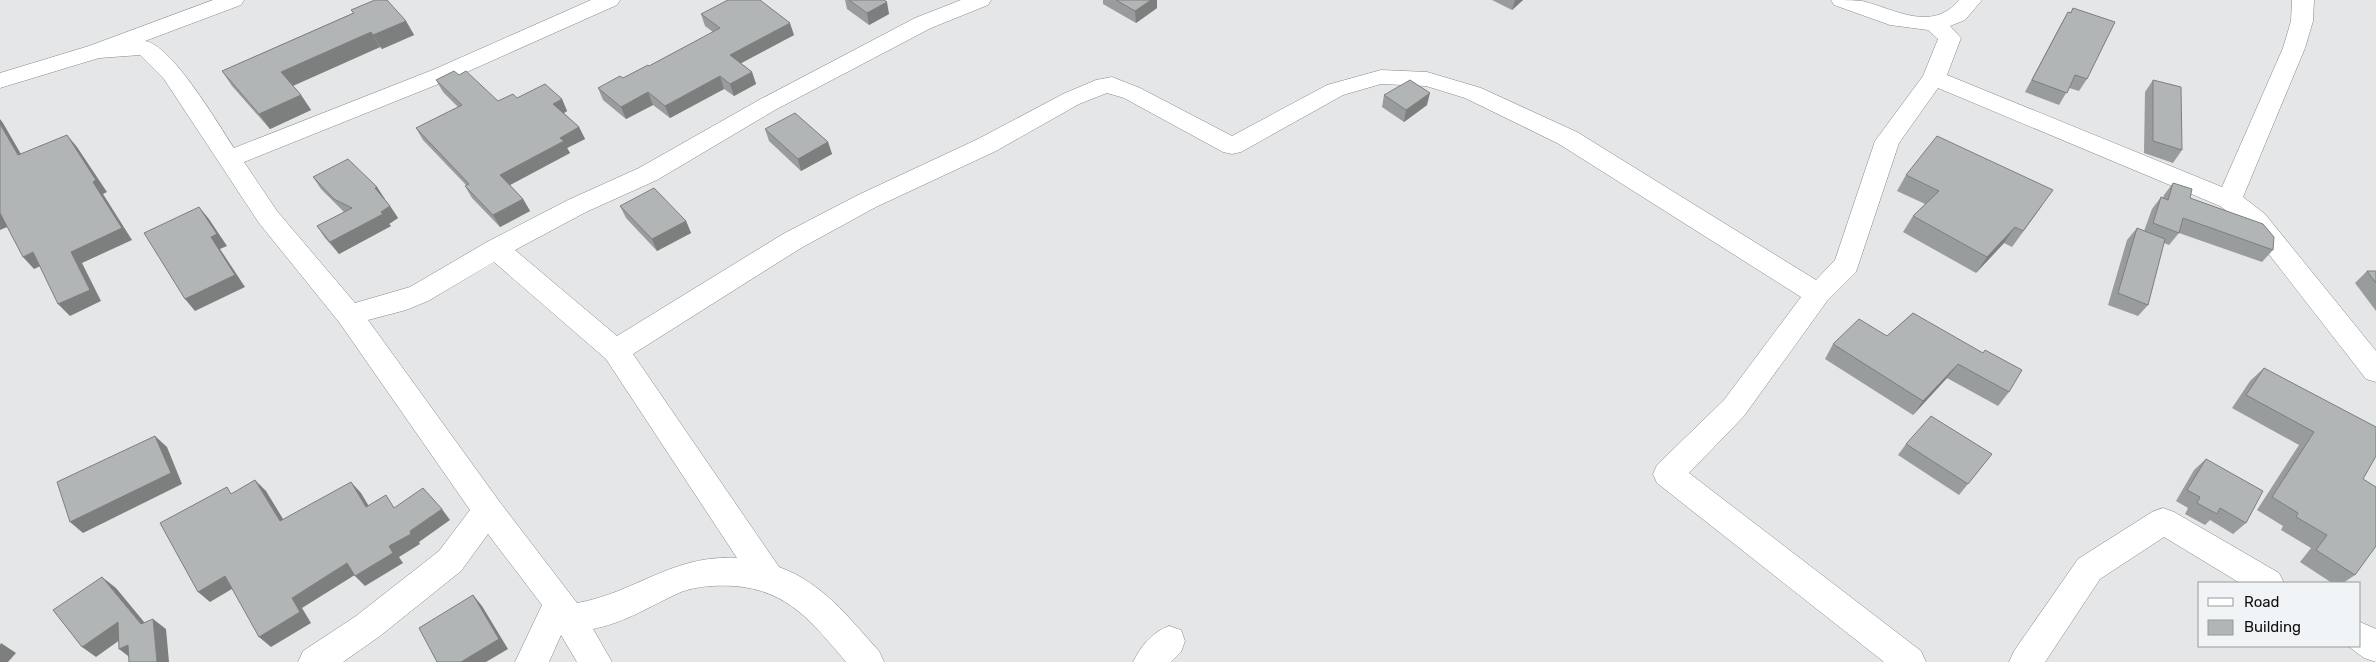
<svg xmlns="http://www.w3.org/2000/svg" width="2376" height="662" font-family="Rubik,sans-serif">
<style>
.lines{fill:none;stroke-linecap:round;stroke-linejoin:round}
.minor-casing{stroke:#86888a;stroke-width:1}
.minor{fill:#fff;fill-rule:evenodd}
.wall{fill:#999c9d}
.shaded-wall{fill:#7d7f7f}
.building{fill:#b2b5b6;stroke:#7d7f7f}
</style>
<rect width="100%" height="100%" fill="#e4e6e8"/>
<g class="lines">
<g class="minor-casing">
<g id="minor">
<path d="M213,0H244L241,5L145,41C172,45 218,124 234,148L435,69L591,0H620L617,5L451,79L244,162L277,211L355,303L410,287L487,242L568,200L639,168L759,100L915,18L961,0H991L988,5L931,28L775,110L657,180L586,212L515,250L617,336L783,234L858,195L978,139L1063,94L1096,80L1112,77L1140,88L1232,136L1327,85L1381,70L1427,72L1481,88L1577,132L1816,280L1835,260L1875,141L1923,76L1938,39L1928,30L1890,25L1834,5L1831,0C1841,0 1853,0 1862,1C1895,9 1932,33 1959,0H1982L1965,20L1950,26L1961,38L1947,75L2222,187L2283,48L2291,21L2292,0H2314L2313,21L2305,48L2243,197L2265,214L2376,351V382L2366,379L2247,226L2220,206L1938,88L1899,143L1856,272L1827,301L1744,416L1689,473L1921,651L1926,662H1884L1657,483L1653,474L1657,465L1724,400L1801,297L1559,144L1465,98L1426,86L1381,84L1343,95L1241,152L1232,154L1223,152L1124,98L1107,93L1079,104L996,151L876,207L801,248L633,354L779,567C823,583 848,617 879,651L884,662H846C813,623 788,590 734,586C716,585 697,586 681,592C652,605 625,623 593,629L612,662H577L561,635L549,662H515L542,605L488,534L461,571L380,636L343,662H298L303,651L356,616L439,551L470,510L339,322L259,223L164,79L140,55L99,58L0,88V73L89,46ZM494,262L606,359L737,558C673,554 635,593 577,603L499,501L368,320L406,310L428,301Z"/>
<polygon points="2163,508 2174,512 2279,573 2284,583 2240,583 2164,537 2100,579 2045,662 2009,662 2014,651 2078,559 2152,512"/>
<polygon points="2360,622 2376,629 2376,662 2364,658 2348,646 2360,646"/>
<path d="M1169,626L1181,630L1185,641L1181,652L1171,662H1133C1141,646 1152,632 1169,626Z"/>
</g>
</g>
<use href="#minor" class="minor"/>
</g>
<g class="wall">
<polygon points="845,0 884,0 889,14 869,25 847,9"/>
<polygon points="1103,0 1157,0 1157,8 1136,23 1103,4"/>
<polygon points="1492,0 1523,0 1512,10"/>
<polygon points="2073,8 2087,79 2079,91 2069,88 2059,105 2025,92 2061,24 2068,12 2070,13"/>
<polygon points="351,10 406,21 414,35 382,49 380,47 293,86 301,95 311,110 270,129 232,86 222,71 353,13"/>
<polygon points="701,14 794,35 741,63 752,72 756,84 734,96 724,89 670,118 653,105 626,119 603,100 598,88 623,78 649,66 713,32 705,26"/>
<polygon points="459,75 498,101 517,98 562,99 567,111 564,113 579,127 585,139 567,148 570,153 510,185 523,199 530,211 500,227 472,198 465,186 466,185 423,140 416,128 458,107 443,92 436,80"/>
<polygon points="2153,80 2182,150 2173,163 2144,153 2145,92"/>
<polygon points="1384,95 1427,105 1404,122 1382,107"/>
<polygon points="765,129 828,142 832,154 801,171 769,141"/>
<polygon points="1906,175 2042,206 2012,247 2004,243 1976,273 1903,232 1913,216 1925,204 1897,191"/>
<polygon points="313,177 377,187 384,199 390,206 398,218 389,224 391,226 339,254 325,238 317,226 344,212 321,189"/>
<polygon points="2173,183 2190,198 2273,250 2262,262 2179,233 2169,245 2164,243 2148,305 2138,316 2108,305 2127,240 2137,228 2144,231 2152,209 2161,197 2163,198 2164,195"/>
<polygon points="620,206 686,221 691,233 657,251 626,218"/>
<polygon points="2367,271 2376,271 2376,311 2355,283"/>
<polygon points="1913,313 2009,392 1998,406 1947,378 1913,415 1825,359 1833,344 1887,336"/>
<polygon points="2264,368 2363,479 2355,575 2343,583 2332,583 2300,562 2311,548 2281,530 2283,526 2257,510 2299,445 2232,408 2250,381"/>
<polygon points="1906,444 1992,454 1959,495 1898,455"/>
<polygon points="2206,459 2246,523 2233,534 2210,520 2205,525 2185,514 2188,508 2176,501 2194,470"/>
</g>
<g class="shaded-wall">
<polygon points="1151,0 1157,0 1157,8 1136,23 1135,11"/>
<polygon points="1515,0 1523,0 1512,10"/>
<polygon points="887,2 889,14 869,25 867,13"/>
<polygon points="406,21 414,35 382,49 373,35"/>
<polygon points="790,23 794,35 734,67 730,55"/>
<polygon points="371,32 380,47 290,87 281,72"/>
<polygon points="752,72 756,84 734,96 730,84"/>
<polygon points="720,76 724,89 670,118 665,106"/>
<polygon points="648,92 653,105 626,119 621,107"/>
<polygon points="1430,93 1427,105 1404,122 1406,110"/>
<polygon points="301,95 311,110 270,129 259,114"/>
<polygon points="562,99 567,111 559,116 553,104"/>
<polygon points="0,119 3,123 29,168 18,155 0,124"/>
<polygon points="579,127 585,139 567,148 570,153 506,187 500,175 560,138"/>
<polygon points="67,135 77,147 107,192 103,194 132,240 82,263 101,301 70,316 58,304 71,252 93,182"/>
<polygon points="828,142 832,154 801,171 798,159"/>
<polygon points="377,187 385,199 382,200 375,188"/>
<polygon points="523,199 530,211 500,227 493,215"/>
<polygon points="390,206 398,218 389,224 391,226 339,254 330,242"/>
<polygon points="199,207 209,219 227,246 220,249 245,287 195,311 185,299"/>
<polygon points="0,213 12,225 0,230"/>
<polygon points="686,221 691,233 657,251 652,239"/>
<polygon points="2015,227 2004,243 1976,273 1987,257"/>
<polygon points="33,252 45,264 34,269 23,257"/>
<polygon points="1958,364 1947,378 1913,415 1923,401"/>
<polygon points="155,436 167,447 182,484 83,533 70,522"/>
<polygon points="255,480 266,491 291,532 280,521"/>
<polygon points="351,482 361,493 376,518 366,507"/>
<polygon points="442,509 450,520 419,542 420,544 399,557 403,563 365,586 355,576 389,546 410,531"/>
<polygon points="347,563 358,573 302,608 311,623 271,647 259,637 292,598"/>
<polygon points="225,576 237,586 210,602 198,592"/>
<polygon points="102,577 116,588 154,634 141,624"/>
<polygon points="473,595 482,606 508,649 486,662 461,662"/>
<polygon points="153,619 166,629 169,662 157,662"/>
<polygon points="118,622 131,632 96,657 82,647"/>
<polygon points="1,643 16,653 8,662 0,662 0,645"/>
<polygon points="128,645 132,659 119,649"/>
</g>
<g class="building">
<polygon points="375,0 387,0 406,21 373,35 371,32 281,72 301,95 259,114 222,71 354,13 351,10"/>
<polygon points="728,0 760,0 790,23 730,55 752,72 730,84 720,76 665,106 648,92 621,107 598,88 620,76 623,78 648,65 649,66 720,28 701,14"/>
<polygon points="849,0 884,0 887,2 867,13"/>
<polygon points="1116,0 1151,0 1135,11"/>
<polygon points="2073,8 2115,22 2087,79 2075,75 2067,93 2032,80 2068,12 2071,13"/>
<polygon points="454,71 459,75 466,71 498,101 513,94 517,98 545,84 562,99 553,104 579,127 560,138 564,141 500,175 523,199 493,215 465,186 469,184 416,128 462,105 436,80"/>
<polygon points="1410,80 1430,93 1406,110 1384,95"/>
<polygon points="2153,80 2181,87 2182,150 2153,141"/>
<polygon points="795,113 828,142 798,159 765,129"/>
<polygon points="0,124 18,155 67,135 96,180 93,182 122,228 71,252 90,290 58,304 33,252 23,257 0,213"/>
<polygon points="1937,136 2053,190 2023,231 2015,227 1987,257 1913,216 1939,191 1906,175"/>
<polygon points="348,159 377,187 375,188 390,206 381,212 383,214 330,242 317,226 352,208 334,199 313,177"/>
<polygon points="2173,183 2192,189 2190,198 2263,224 2274,237 2273,250 2183,218 2179,233 2153,223 2161,197 2168,200"/>
<polygon points="654,188 686,221 652,239 620,206"/>
<polygon points="199,207 217,234 211,237 235,275 185,299 144,233"/>
<polygon points="2137,228 2165,239 2148,305 2118,293"/>
<polygon points="2367,271 2376,271 2376,283"/>
<polygon points="1913,313 1983,353 1985,350 2022,370 2009,392 1958,364 1923,401 1833,344 1859,319 1887,336"/>
<polygon points="2264,368 2376,427 2376,456 2363,479 2376,487 2376,546 2355,575 2316,550 2327,535 2296,517 2298,513 2272,497 2314,432 2246,395"/>
<polygon points="1931,416 1992,454 1968,484 1906,444"/>
<polygon points="155,436 171,473 70,522 57,482"/>
<polygon points="2206,459 2263,491 2246,523 2220,508 2217,514 2197,503 2200,497 2187,490"/>
<polygon points="255,480 280,521 351,482 366,507 386,495 394,508 423,488 442,509 410,531 411,534 389,546 393,553 355,576 347,563 292,598 300,612 259,637 225,576 198,592 160,523 227,487 231,494"/>
<polygon points="102,577 141,624 153,619 157,662 129,662 128,645 119,649 118,622 82,647 53,610"/>
<polygon points="473,595 499,639 461,662 437,662 419,628"/>
</g>
<rect x="2198" y="582" width="162" height="65" fill="#f1f4f6" stroke="#97999a"/>
<rect x="2208" y="598" width="25" height="8" fill="#ffffff" stroke="#97999a"/>
<text x="2244" y="607" font-size="15" fill="#0f1011">Road</text>
<rect x="2208" y="620" width="25" height="15" fill="#b2b5b6" stroke="#97999a"/>
<text x="2244" y="632" font-size="15" fill="#0f1011">Building</text>
</svg>
